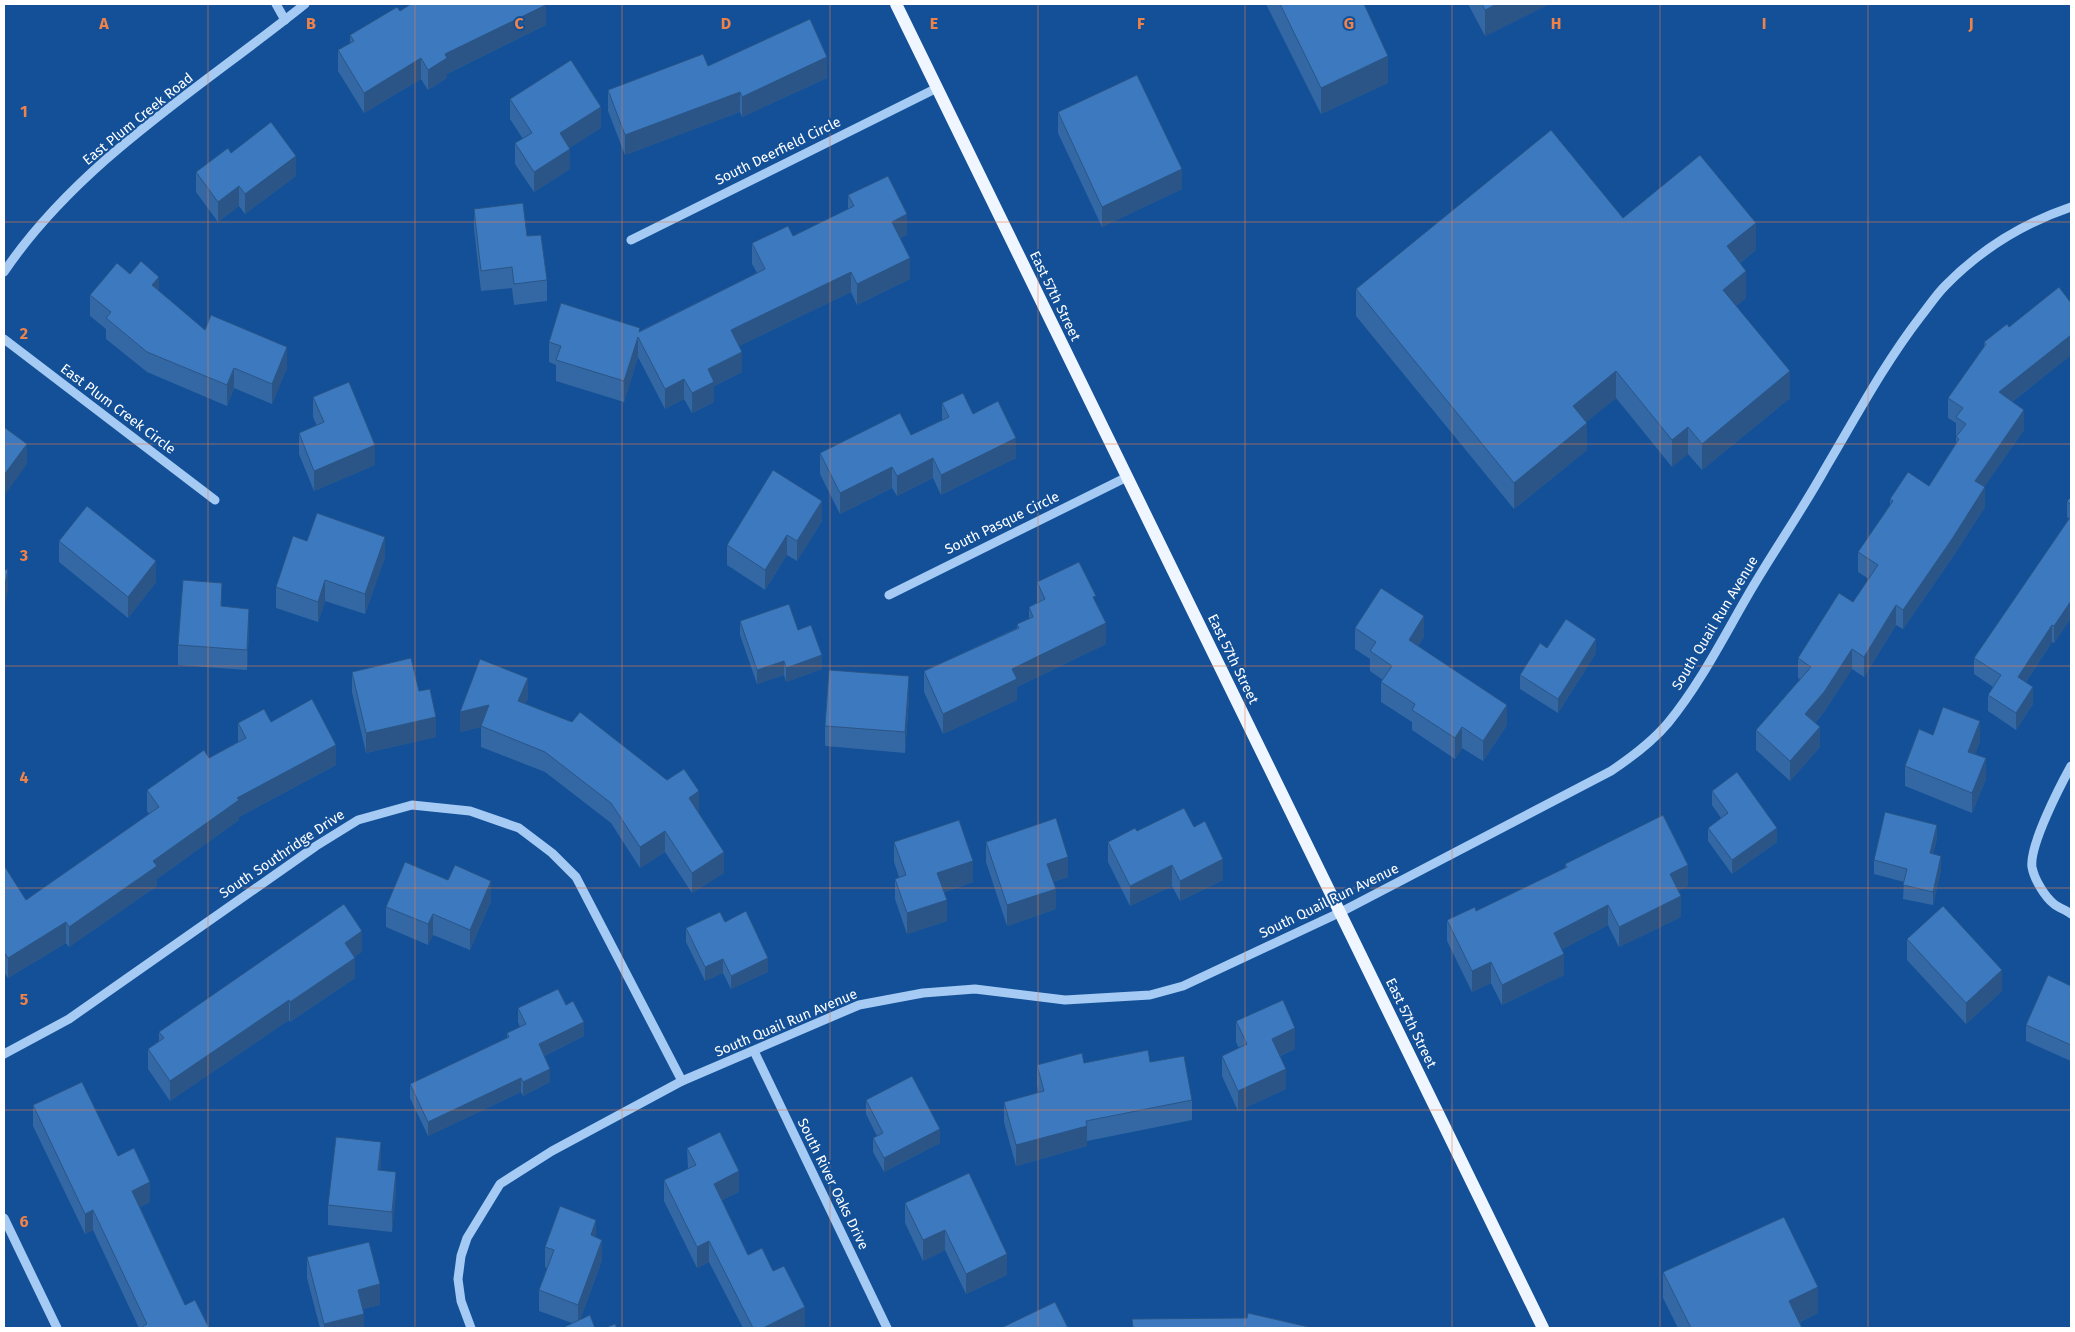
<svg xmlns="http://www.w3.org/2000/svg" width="2075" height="1332" font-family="'Fira Sans',sans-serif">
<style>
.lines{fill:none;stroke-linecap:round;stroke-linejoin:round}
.minor{stroke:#a5caf3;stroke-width:9}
.major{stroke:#f0f6ff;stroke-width:12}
.wall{fill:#3468a4}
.shaded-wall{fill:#2a5586}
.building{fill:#3c79bf;stroke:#2a5586}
.grid{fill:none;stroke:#ee8249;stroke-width:1;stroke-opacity:0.55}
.labels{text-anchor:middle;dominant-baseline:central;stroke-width:4;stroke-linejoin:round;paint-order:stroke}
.street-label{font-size:14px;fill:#fff;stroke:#135097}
.grid-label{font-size:16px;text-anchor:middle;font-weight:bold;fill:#ee8249;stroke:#135097;stroke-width:4;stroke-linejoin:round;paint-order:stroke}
</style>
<rect width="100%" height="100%" fill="#135097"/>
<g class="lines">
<g class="minor">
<polyline points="276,4 285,20"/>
<polyline points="631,240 937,88"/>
<path d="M4,272C79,161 202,87 305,4"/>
<polyline points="4,339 215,500"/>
<polyline points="889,595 1127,477"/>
<path d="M2071,766C2060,786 2029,846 2032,867C2034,879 2045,897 2054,904C2059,908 2066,910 2071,914"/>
<polyline points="754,1051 887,1328"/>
<polyline points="4,1054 69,1019 316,846 358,820 412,805 470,811 519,828 552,853 576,877 682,1081"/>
<polyline points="4,1218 57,1328"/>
<path d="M471,1328L461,1301L458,1279L461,1256L467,1238L500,1184L552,1151L682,1081L859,1005L923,993L975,989L1065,1000L1150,995L1183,986L1341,912L1611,771C1632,757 1652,742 1668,723C1700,684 1723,638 1748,595C1773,552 1801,512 1825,469C1856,417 1884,364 1921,316C1929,306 1936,295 1945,286C1980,250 2024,223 2071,207"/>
</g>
<polyline class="major" points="896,4 1543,1328"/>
</g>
<g class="wall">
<polygon points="1266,4 1364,4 1388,83 1321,114"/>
<polygon points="1468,4 1549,4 1485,36"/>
<polygon points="400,11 546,25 447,74 447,78 428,90 421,79 364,113 338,71 338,50 350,43 350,35"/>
<polygon points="708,66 827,78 742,117 740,112 625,155 608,111 608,90"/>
<polygon points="510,99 601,128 569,148 570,169 534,192 515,164 515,143 523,139 510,119"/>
<polygon points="1058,112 1182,189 1102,227 1058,133"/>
<polygon points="231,153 296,176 245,214 239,206 218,222 196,192 196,172"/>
<polygon points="848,195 907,235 900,238 910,279 857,305 851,292 739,346 742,372 714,386 714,402 692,413 684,399 665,409 638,357 624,402 556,381 556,365 549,362 549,342 640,331 757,273 752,264 752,243 793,236 848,209"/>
<polygon points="474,209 527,236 547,280 547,301 514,305 512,288 481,291 474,229"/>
<polygon points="1623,218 1756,250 1740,263 1746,298 1736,306 1790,398 1702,470 1688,454 1672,467 1616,398 1586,422 1587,450 1514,509 1356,316 1356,289"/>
<polygon points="159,291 205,330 287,368 272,404 234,388 227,406 147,372 106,339 106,329 90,316 90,295"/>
<polygon points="2071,303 2071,355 2012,402 2024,430 1984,487 1985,507 1952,558 1903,629 1896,625 1864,677 1852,669 1824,712 1815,723 1820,747 1790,781 1756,750 1756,730 1800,679 1798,678 1798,658 1853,602 1869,579 1858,572 1858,552 1890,505 1890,499 1929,486 1956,444 1956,423 1948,418 1948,398 1984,347 1984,342 2009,327"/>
<polygon points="313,397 375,465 314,491 299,454 299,433 317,426 313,417"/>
<polygon points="942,403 973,414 1016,458 941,495 933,478 897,496 892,488 840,514 820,474 820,453 911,435 942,420"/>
<polygon points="2071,497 2071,618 2054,643 2052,642 2026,682 2033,704 2016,730 1988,711 1988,695 1993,687 1974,674 1974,658 2069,519 2067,517 2067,501"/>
<polygon points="822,521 797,561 787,555 765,590 727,565 727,545"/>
<polygon points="59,541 156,582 128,618 59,562"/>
<polygon points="307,541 385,557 365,614 325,601 318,622 276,608 276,587"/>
<polygon points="1037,582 1096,603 1106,644 1017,687 1017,700 943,734 924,692 924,671 1017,628 1017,624 1029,619 1029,607 1037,603"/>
<polygon points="222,607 249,629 247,670 178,665 178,645"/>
<polygon points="740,621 798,630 822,669 786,682 784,675 757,684 740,635"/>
<polygon points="1355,628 1424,637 1418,646 1507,725 1483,761 1462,748 1455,759 1412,730 1412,722 1381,702 1381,682 1383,680 1370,671 1370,659 1355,649"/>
<polygon points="1547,648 1596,653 1558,713 1520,689 1520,675"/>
<polygon points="352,672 419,691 436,737 366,753 352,692"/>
<polygon points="909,697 905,753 825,746 825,726"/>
<polygon points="528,698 525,704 699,811 698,812 724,873 692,893 665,852 640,868 611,823 545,772 481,747 481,727 460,732"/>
<polygon points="271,722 336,765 239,817 239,820 157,879 157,886 69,947 66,943 8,978 4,972 4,868 26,900 149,814 147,811 147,790 209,758 238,742 238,723"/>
<polygon points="1933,735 1980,742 1975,754 1986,779 1972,813 1905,786 1905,766"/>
<polygon points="1712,791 1777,842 1732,874 1708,841 1708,828 1721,818 1712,805"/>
<polygon points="1194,827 1223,880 1180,901 1172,886 1130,906 1108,862 1108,842 1137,831"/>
<polygon points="1937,838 1933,854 1941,870 1933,905 1903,899 1904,882 1874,874 1874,860"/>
<polygon points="894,842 973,882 944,892 947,921 907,934 895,899 895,879 899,877 894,862"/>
<polygon points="986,842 1068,877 1053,882 1056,909 1007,926 986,862"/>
<polygon points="1565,864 1688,886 1678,891 1681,917 1619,947 1608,925 1561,950 1564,975 1502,1005 1491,983 1472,992 1447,941 1447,920 1476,911 1565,868"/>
<polygon points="491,901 470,950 433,935 428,945 386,927 386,907"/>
<polygon points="686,928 768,972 731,989 723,973 705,981 686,942"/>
<polygon points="1907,939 2002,991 1966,1024 1907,960"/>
<polygon points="362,952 354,957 355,978 290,1022 289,1020 170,1101 148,1069 148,1049 159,1041 159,1032"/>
<polygon points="2071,986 2071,1061 2026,1041 2026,1025"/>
<polygon points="566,1005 584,1036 544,1056 550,1082 523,1096 521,1092 428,1136 410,1098 410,1084 507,1038 507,1033 520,1027 518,1022 518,1008"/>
<polygon points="1236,1021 1295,1049 1280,1056 1286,1089 1238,1111 1222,1076 1222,1056 1239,1048 1236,1042"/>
<polygon points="1150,1062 1192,1100 1192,1120 1087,1141 1087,1146 1016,1166 1004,1122 1004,1102 1039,1093 1037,1085 1037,1065 1084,1063"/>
<polygon points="866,1100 940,1143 884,1172 873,1152 873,1138 877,1136 866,1114"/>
<polygon points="33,1105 118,1156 150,1202 140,1207 185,1305 209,1328 139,1328 93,1230 85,1234 33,1126"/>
<polygon points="687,1148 739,1192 722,1200 748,1255 773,1271 805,1328 743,1328 709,1262 697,1268 664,1201 664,1180 688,1169"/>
<polygon points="381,1163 380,1170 396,1192 392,1232 328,1225 328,1205"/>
<polygon points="969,1173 1007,1275 966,1294 945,1250 923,1261 905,1223 905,1203"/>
<polygon points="596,1238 602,1260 580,1320 572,1323 539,1311 539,1290 547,1268 545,1267 545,1247"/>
<polygon points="307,1257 380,1305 363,1309 364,1328 320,1328 307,1278"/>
<polygon points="1663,1272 1818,1313 1800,1322 1802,1328 1678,1328 1663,1298"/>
</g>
<g class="shaded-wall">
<polygon points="1497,4 1549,4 1485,36 1485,10"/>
<polygon points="546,5 546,25 447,74 447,78 428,90 428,70 445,54"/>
<polygon points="1388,56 1388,83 1321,114 1321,88"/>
<polygon points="827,57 827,78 742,117 742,97"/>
<polygon points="421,58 421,79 364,113 364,93"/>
<polygon points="740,92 740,112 625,155 625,135"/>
<polygon points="601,107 601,128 560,154 560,133"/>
<polygon points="570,149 570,169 534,192 534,172"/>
<polygon points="296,156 296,176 245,214 245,194"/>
<polygon points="1182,169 1182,189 1102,227 1102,207"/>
<polygon points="239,186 239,206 218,222 218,202"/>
<polygon points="907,214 907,235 892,242 892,222"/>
<polygon points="1756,223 1756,250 1727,273 1727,246"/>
<polygon points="910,258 910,279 857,305 857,284"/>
<polygon points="1746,271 1746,298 1723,317 1723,290"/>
<polygon points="851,272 851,292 731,350 731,330"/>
<polygon points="159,277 159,298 152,285"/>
<polygon points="2071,335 2071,355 1999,412 1999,392"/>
<polygon points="638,337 638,357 624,402 624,381"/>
<polygon points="287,347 287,368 272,404 272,384"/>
<polygon points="742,352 742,372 714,386 714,402 692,413 692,393 708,369"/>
<polygon points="234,368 234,388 227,406 227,385"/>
<polygon points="1616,371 1616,398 1573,433 1573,406"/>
<polygon points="1790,371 1790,398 1702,470 1702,444"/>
<polygon points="684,379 684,399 665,409 665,389"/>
<polygon points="2024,410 2024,430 1975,500 1975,481"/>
<polygon points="1587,423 1587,450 1514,509 1514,483"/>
<polygon points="1688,427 1688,454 1672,467 1672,440"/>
<polygon points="1016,438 1016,458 941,495 941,475"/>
<polygon points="27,444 27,464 4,496 4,475"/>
<polygon points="375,445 375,465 314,491 314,471"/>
<polygon points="933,458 933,478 897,496 897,476"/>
<polygon points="892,467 892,488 840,514 840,493"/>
<polygon points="1985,487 1985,507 1952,558 1903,629 1903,610"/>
<polygon points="822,501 822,521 797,561 797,541"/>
<polygon points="787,535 787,555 765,590 765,570"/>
<polygon points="385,537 385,557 365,614 365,594"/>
<polygon points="156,561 156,582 128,618 128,597"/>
<polygon points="8,570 8,590 4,610 4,589"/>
<polygon points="325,580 325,601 318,622 318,602"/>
<polygon points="222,583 222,603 221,627 221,606"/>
<polygon points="2071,601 2071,618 2054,643 2054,626"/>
<polygon points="1896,605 1896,625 1864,677 1864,657"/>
<polygon points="249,609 249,629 247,670 247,650"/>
<polygon points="1424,616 1424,637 1409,660 1409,640"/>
<polygon points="1106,623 1106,644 1017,687 1017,700 943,734 943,714 1012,669"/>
<polygon points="2052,625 2052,642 2018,694 2018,677"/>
<polygon points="1596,639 1596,653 1558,713 1558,699"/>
<polygon points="1852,649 1852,669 1824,712 1805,734 1805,714"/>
<polygon points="822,655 822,669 786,682 786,668"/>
<polygon points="784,661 784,675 757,684 757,670"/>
<polygon points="909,676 909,697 905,753 905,732"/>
<polygon points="528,678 528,698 518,722 518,701"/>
<polygon points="2033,687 2033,704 2016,730 2016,713"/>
<polygon points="489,705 489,725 460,732 460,712"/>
<polygon points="1507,705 1507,725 1483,761 1483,741"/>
<polygon points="436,717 436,737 366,753 366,733"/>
<polygon points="1980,721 1980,742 1968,772 1968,752"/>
<polygon points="1462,727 1462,748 1455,759 1455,738"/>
<polygon points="1820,727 1820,747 1790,781 1790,761"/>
<polygon points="336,745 336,765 239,817 239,820 157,879 157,886 69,947 69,927 153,861 237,798"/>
<polygon points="1986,758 1986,779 1972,813 1972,793"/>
<polygon points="699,791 699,811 689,818 689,798"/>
<polygon points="1937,825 1937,838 1930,867 1930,853"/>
<polygon points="1777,828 1777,842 1732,874 1732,860"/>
<polygon points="665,831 665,852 640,868 640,847"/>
<polygon points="724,852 724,873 692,893 692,873"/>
<polygon points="1941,856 1941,870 1933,905 1933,892"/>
<polygon points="1068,857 1068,877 1047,884 1047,864"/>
<polygon points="1223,859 1223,880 1180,901 1180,881"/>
<polygon points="973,861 973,882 937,894 937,873"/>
<polygon points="1172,865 1172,886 1130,906 1130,886"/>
<polygon points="1688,865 1688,886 1670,895 1670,874"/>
<polygon points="491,881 491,901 470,950 470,930"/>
<polygon points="1056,889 1056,909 1007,926 1007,905"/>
<polygon points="1681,896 1681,917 1619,947 1619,927"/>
<polygon points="947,900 947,921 907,934 907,913"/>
<polygon points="1608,905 1608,925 1554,954 1554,933"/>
<polygon points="433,914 433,935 428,945 428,924"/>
<polygon points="66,922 66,943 8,978 8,958"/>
<polygon points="362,931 362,952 345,963 345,943"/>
<polygon points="1564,954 1564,975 1502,1005 1502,985"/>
<polygon points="355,958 355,978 290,1022 290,1002"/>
<polygon points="768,958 768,972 731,989 731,976"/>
<polygon points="723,959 723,973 705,981 705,967"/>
<polygon points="1491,962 1491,983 1472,992 1472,971"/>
<polygon points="2002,970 2002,991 1966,1024 1966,1003"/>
<polygon points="289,1000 289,1020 170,1101 170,1081"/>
<polygon points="584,1022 584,1036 539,1058 539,1044"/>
<polygon points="1295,1028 1295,1049 1272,1059 1272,1039"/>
<polygon points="550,1069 550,1082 523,1096 523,1082"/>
<polygon points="1286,1069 1286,1089 1238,1111 1238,1091"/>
<polygon points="521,1078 521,1092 428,1136 428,1122"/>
<polygon points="1087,1126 1087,1146 1016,1166 1016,1145"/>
<polygon points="940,1129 940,1143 884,1172 884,1158"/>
<polygon points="381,1142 381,1163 378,1191 378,1170"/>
<polygon points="739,1171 739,1192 714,1204 714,1184"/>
<polygon points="396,1172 396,1192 392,1232 392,1212"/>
<polygon points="150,1182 150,1202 132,1211 132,1191"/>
<polygon points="93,1210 93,1230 85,1234 85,1214"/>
<polygon points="596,1220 596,1240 591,1235"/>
<polygon points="945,1230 945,1250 923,1261 923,1240"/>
<polygon points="602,1240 602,1260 578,1325 578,1305"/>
<polygon points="709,1241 709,1262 697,1268 697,1247"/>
<polygon points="1007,1254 1007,1275 966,1294 966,1274"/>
<polygon points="380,1284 380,1305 358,1310 358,1290"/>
<polygon points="1818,1287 1818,1313 1789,1327 1789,1301"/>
<polygon points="805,1307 805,1328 763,1328"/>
<polygon points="364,1314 364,1328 324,1328 324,1324"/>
</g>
<g class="building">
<polygon points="411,4 546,4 546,5 445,54 447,58 428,70 421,58 364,93 338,50 354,41 350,35 397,7 400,11"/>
<polygon points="1280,4 1364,4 1388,56 1321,88"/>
<polygon points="1482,4 1497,4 1485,10"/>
<polygon points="810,19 827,57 742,97 740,92 625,135 608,90 703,54 708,66"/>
<polygon points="571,60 601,107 560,133 570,149 534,172 515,143 532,133 510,99"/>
<polygon points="1137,75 1182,169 1102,207 1058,112"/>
<polygon points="271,122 296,156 245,194 239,186 218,202 196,172 228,148 231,153"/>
<polygon points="1551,130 1623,218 1700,155 1756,223 1727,246 1746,271 1723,290 1790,371 1702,444 1688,427 1672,440 1616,371 1573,406 1587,423 1514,483 1356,289"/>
<polygon points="888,176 907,214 892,222 910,258 857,284 851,272 731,330 742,352 708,369 714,382 692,393 684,379 665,389 638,337 624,381 556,360 561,346 549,342 561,303 640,328 639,332 765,269 752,243 788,226 793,236 854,206 848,195"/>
<polygon points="523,203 527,236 541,235 547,280 514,284 512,267 481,271 474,209"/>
<polygon points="141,261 159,277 152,285 205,330 211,315 287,347 272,384 234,368 227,385 147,352 106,318 111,312 90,295 117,263 130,274"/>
<polygon points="2059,287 2071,303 2071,335 1999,392 2024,410 1975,481 1985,487 1952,539 1903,610 1896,605 1864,657 1852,649 1824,692 1805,714 1820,727 1790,761 1756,730 1811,667 1798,658 1839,593 1853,602 1878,565 1858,552 1893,501 1890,499 1908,472 1929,486 1959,439 1956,437 1966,424 1956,417 1963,408 1948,398 1986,344 1984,342 2007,324 2009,327"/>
<polygon points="349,382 375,445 314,471 299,433 324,422 313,397"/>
<polygon points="963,393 973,414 998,401 1016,438 941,475 933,458 897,476 892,467 840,493 820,453 900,413 911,435 949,417 942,403"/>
<polygon points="4,427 27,444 4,475"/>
<polygon points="773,470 822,501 797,541 787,535 765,570 727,545"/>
<polygon points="2071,497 2071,505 2067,501"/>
<polygon points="87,506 156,561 128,597 59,541"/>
<polygon points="317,513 385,537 365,594 325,580 318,602 276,587 293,536 307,541"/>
<polygon points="2071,516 2071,601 2054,626 2052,625 2018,677 2033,687 2016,713 1988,695 2001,675 1974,658"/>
<polygon points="1079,562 1096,596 1093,597 1106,623 1012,669 1017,679 943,714 924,671 1019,628 1017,624 1033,617 1029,607 1045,599 1037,582"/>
<polygon points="4,569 8,570 4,589"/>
<polygon points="183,580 222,583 221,606 249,609 247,650 178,645"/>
<polygon points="1381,588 1424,616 1409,640 1507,705 1483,741 1462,727 1455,738 1412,710 1415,704 1381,682 1392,666 1370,651 1376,642 1355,628"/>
<polygon points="789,604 798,630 811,625 822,655 786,668 784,661 757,670 740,621"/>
<polygon points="1566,619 1596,639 1558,699 1520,675 1540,643 1547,648"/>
<polygon points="411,658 419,691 430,689 436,717 366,733 352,672"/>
<polygon points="480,659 528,678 518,701 572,722 580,712 667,780 684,769 699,791 689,798 724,852 692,873 665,831 640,847 611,803 545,752 481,726 489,705 460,712"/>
<polygon points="829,670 909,676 905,732 825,726"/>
<polygon points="312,699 336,745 237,798 239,800 153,861 157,866 69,927 66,922 8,958 4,952 4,868 5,867 26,900 159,807 147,790 204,750 209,758 246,738 238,723 264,709 271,722"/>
<polygon points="1943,707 1980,721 1968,752 1986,758 1972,793 1905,766 1919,729 1933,735"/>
<polygon points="1737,772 1777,828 1732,860 1708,828 1728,813 1712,791"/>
<polygon points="1184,808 1194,827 1205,821 1223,859 1180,881 1172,865 1130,886 1108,842 1135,828 1137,831"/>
<polygon points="1885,812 1937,825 1930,853 1941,856 1933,892 1903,885 1907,869 1874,860"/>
<polygon points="1663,815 1688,865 1670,874 1681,896 1619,927 1608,905 1554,933 1564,954 1502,985 1491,962 1472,971 1447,920 1475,907 1476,911 1567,867 1565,864"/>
<polygon points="1056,818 1068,857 1047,864 1056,889 1007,905 986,842"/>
<polygon points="959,820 973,861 937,873 947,900 907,913 895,879 906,875 894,842"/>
<polygon points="405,862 448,880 455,865 491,881 470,930 433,914 428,924 386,907"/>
<polygon points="344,904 362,931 345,943 355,958 290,1002 289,1000 170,1081 148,1049 164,1038 159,1032"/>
<polygon points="1943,906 2002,970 1966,1003 1907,939"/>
<polygon points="746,911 768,958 731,976 723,959 705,967 686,928 720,912 725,922"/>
<polygon points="2048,975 2071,986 2071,1045 2026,1025"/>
<polygon points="558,989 566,1005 573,1001 584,1022 539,1044 550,1069 523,1082 521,1078 428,1122 410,1084 509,1037 507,1033 526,1024 518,1008"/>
<polygon points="1283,1000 1295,1028 1272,1039 1286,1069 1238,1091 1222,1056 1247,1044 1236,1021"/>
<polygon points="1148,1050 1150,1062 1184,1056 1192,1100 1086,1121 1087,1126 1016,1145 1004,1102 1044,1091 1037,1065 1082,1053 1084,1063"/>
<polygon points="912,1076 940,1129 884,1158 873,1138 883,1133 866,1100"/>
<polygon points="82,1082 118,1156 134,1148 150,1182 132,1191 185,1305 195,1300 209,1328 142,1328 142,1327 147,1324 93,1210 85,1214 33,1105"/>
<polygon points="720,1132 739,1171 714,1184 748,1255 762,1248 773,1271 784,1266 805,1307 763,1328 753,1328 709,1241 697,1247 664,1180 696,1165 687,1148"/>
<polygon points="336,1137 381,1142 378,1170 396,1172 392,1212 328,1205"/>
<polygon points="969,1173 1007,1254 966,1274 945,1230 923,1240 905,1203"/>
<polygon points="560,1206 596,1220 591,1235 602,1240 578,1305 539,1290 554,1250 545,1247"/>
<polygon points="1784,1217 1818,1287 1789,1301 1802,1328 1691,1328 1663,1272"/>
<polygon points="369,1242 380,1284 358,1290 364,1314 324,1324 307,1257"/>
<polygon points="1055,1302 1068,1328 1001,1328"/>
<polygon points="1248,1313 1313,1328 1133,1328 1132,1319 1247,1318"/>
<polygon points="590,1315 595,1328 562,1328"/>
<polygon points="615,1324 617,1328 605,1328"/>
</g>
<path class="grid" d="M208,4V1328M415,4V1328M622,4V1328M830,4V1328M1038,4V1328M1245,4V1328M1452,4V1328M1660,4V1328M1868,4V1328M4,222H2071M4,444H2071M4,666H2071M4,888H2071M4,1110H2071"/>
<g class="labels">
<g class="street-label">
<text transform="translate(138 119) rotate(-39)">East Plum Creek Road</text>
<text transform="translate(778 151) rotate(-26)">South Deerfield Circle</text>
<text transform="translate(1055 296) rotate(64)">East 57th Street</text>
<text transform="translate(118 409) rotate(37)">East Plum Creek Circle</text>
<text transform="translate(1002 523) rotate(-26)">South Pasque Circle</text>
<text transform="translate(1715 623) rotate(-59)">South Quail Run Avenue</text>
<text transform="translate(1233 659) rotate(64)">East 57th Street</text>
<text transform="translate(282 854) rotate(-34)">South Southridge Drive</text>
<text transform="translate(1329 901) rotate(-26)">South Quail Run Avenue</text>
<text transform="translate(786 1023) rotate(-23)">South Quail Run Avenue</text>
<text transform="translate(1411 1023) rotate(64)">East 57th Street</text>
<text transform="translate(833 1184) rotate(64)">South River Oaks Drive</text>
</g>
</g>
<g class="grid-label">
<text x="104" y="29">A</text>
<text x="311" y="29">B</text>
<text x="519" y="29">C</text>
<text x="726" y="29">D</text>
<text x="934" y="29">E</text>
<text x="1141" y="29">F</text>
<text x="1349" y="29">G</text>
<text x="1556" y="29">H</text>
<text x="1764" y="29">I</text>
<text x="1971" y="29">J</text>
<text x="24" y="117">1</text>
<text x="24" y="339">2</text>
<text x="24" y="561">3</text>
<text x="24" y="783">4</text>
<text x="24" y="1005">5</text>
<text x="24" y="1227">6</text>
</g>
<rect width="2075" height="1332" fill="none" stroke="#ffffff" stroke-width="10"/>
</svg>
